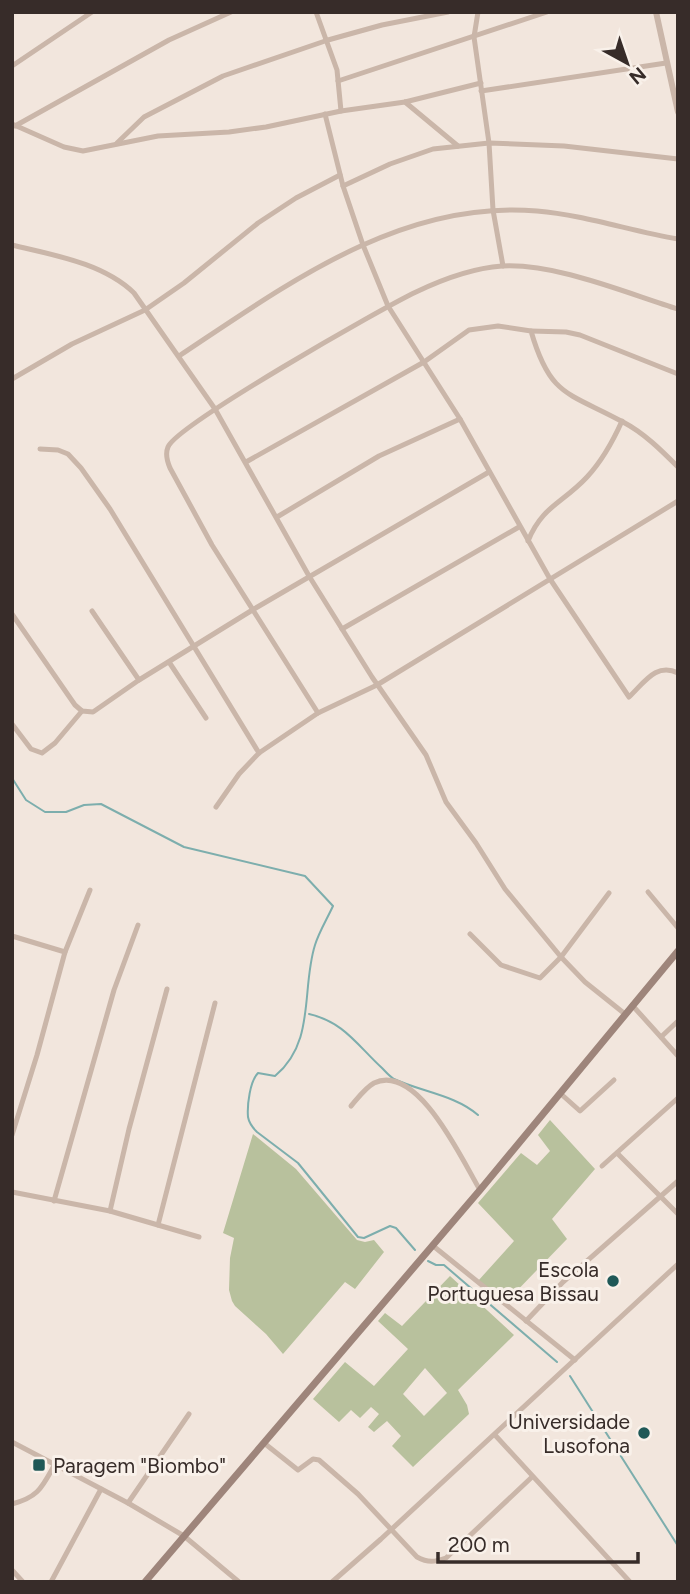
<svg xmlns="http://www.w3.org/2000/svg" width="690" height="1594" font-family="Figtree,sans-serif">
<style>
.green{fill:#b8c19d;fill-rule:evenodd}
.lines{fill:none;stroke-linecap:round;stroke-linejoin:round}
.stream{stroke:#7daead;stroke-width:2}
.minor{stroke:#cab6a9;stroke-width:5}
.tertiary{stroke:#cab6a9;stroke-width:6}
.secondary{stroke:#9e857b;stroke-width:7}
.poi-dot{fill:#1f5857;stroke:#f9f1ea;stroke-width:2.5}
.labels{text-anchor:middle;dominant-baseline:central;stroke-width:6;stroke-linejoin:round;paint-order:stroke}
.poi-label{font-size:21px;fill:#372c29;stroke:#f9f1ea;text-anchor:end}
</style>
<rect width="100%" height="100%" fill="#f2e6dd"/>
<g class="green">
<polygon points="550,1120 595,1169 552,1219 567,1239 505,1303 478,1281 514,1241 478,1203 521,1153 537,1165 550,1151 538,1135"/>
<polygon points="253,1134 296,1169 357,1240 365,1242 374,1240 384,1252 355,1289 345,1282 283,1354 266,1334 235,1306 232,1301 229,1290 230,1258 234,1238 223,1233"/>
<path d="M450,1276L514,1335L458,1390L467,1405L469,1414L413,1467L392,1446L401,1436L387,1421L374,1432L368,1427L379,1414L371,1407L360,1418L351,1410L339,1422L313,1399L345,1362L374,1386L408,1349L378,1321L385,1313L402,1326ZM425,1368L447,1393L424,1416L403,1394Z"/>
</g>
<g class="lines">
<g class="stream">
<path d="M12,778L26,800L45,812H66L84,805L101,804L184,847L305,876L333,906C327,919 319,932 315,945C301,989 316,1042 275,1076L258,1073C250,1081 247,1105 248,1117C249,1123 253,1128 257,1132L298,1163L358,1237L364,1238L390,1226L396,1228L415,1250"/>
<path d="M309,1014C344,1022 357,1045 382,1068C386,1072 389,1076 394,1079C422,1092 455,1095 478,1115"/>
<polyline points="428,1261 436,1265 444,1265 557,1362"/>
<polyline points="570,1376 678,1546"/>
</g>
<g class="minor">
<polyline points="316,12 337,70 341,111"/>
<polyline points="478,12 474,37 489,143 493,210 503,266"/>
<polyline points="12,66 92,12"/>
<polyline points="338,81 547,12"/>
<polyline points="481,91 666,63"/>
<polyline points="405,102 458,146"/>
<path d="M325,114L343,186L363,245L388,306L460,419L550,579L629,697C644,683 656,662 678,673"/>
<polyline points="12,124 64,147 83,151 158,136 229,132 266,127 341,111 405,102 481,83"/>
<polyline points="15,126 169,40 231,12"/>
<polyline points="117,143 144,117 223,76 328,40 382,25 448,12"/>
<polyline points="343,186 390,164 433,149 489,143 564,146 678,159"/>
<path d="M12,245C53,255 103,263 134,293L215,409L309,576L372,677L426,755L446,802L476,843L505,889L561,957L585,982L625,1014"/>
<polyline points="531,331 566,332 580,335 678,374"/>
<path d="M179,356C286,285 401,199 537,211C584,215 631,231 678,239"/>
<polyline points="12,379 72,344 145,310 184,283 258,223 296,198 340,175"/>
<polyline points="40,449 58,450 68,454 81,468 110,509 259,753"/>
<path d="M246,462L424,362L469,330L498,326L531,331C550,397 568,392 623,422C644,433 661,450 678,467"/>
<polyline points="277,517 379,456 460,419"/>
<path d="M528,541C542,506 563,503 587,477C602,461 613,441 622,421"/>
<polyline points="92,611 139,680"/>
<polyline points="12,614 75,705 82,711 93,712 139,680 254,609 489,472"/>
<polyline points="342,629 519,527"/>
<polyline points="169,662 206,718"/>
<path d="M318,713L212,545L170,468C167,461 165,454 168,447C177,425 382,308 416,292C441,280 474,268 502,266C556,263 626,293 678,309"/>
<polyline points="12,724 31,749 42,753 55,743 82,711"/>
<polyline points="216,807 239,774 259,753 318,713 377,685 678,501"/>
<polyline points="648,892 678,928"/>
<polyline points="470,934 501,965 540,978 561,957 609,893"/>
<polyline points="12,936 65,952"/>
<polyline points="632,1005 678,1056"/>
<polyline points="661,1037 678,1021"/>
<polyline points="561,1094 580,1111 614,1080"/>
<path d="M351,1106C358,1098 365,1088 374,1083C418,1062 463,1162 480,1190"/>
<polyline points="12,1135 37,1055 65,952 90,890"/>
<polyline points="617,1153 678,1214"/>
<polyline points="602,1166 678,1098"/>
<polyline points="12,1192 110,1211 199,1237"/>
<polyline points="54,1201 114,990 138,925"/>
<polyline points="110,1211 129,1129 167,989"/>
<polyline points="158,1225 215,1003"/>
<polyline points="432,1245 575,1360"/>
<polyline points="526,1321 563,1282 678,1181"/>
<polyline points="495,1435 630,1582"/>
<polyline points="12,1442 128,1503 184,1536 239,1582"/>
<path d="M264,1443L298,1470L313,1459L319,1460L358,1494L417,1557C428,1563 435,1562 446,1558L532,1477"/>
<polyline points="128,1503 189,1414"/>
<path d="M12,1504C39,1497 42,1487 55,1464"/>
<polyline points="12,1570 23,1582"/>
<polyline points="51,1582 101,1489"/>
<polyline points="332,1582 381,1539 678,1264"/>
</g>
<polyline class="tertiary" points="656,12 678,112"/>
<polyline class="secondary" points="145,1582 480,1190 678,951"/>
</g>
<g class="poi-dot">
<circle cx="613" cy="1281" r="7"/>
<circle cx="644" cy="1433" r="7"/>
<rect x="32" y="1458" width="14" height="14" rx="3.5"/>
</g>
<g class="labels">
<g class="poi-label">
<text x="599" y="1269">Escola<tspan x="599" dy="24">Portuguesa Bissau</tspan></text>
<text x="630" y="1421">Universidade<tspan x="630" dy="24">Lusofona</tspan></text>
<text x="53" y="1465" text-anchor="start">Paragem "Biombo"</text>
</g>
</g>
<rect width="690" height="1594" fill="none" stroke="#372c29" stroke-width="28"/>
<g transform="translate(627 63) rotate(140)" stroke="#f9f1ea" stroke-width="5" paint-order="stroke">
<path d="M0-5L12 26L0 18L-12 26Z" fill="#372c29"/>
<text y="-10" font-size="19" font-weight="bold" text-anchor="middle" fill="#372c29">N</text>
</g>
<path d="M438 1552v10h200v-10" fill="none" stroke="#372c29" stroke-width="3.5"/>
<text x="448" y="1552" font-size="21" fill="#372c29" stroke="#f9f1ea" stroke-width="5" paint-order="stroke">200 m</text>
</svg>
